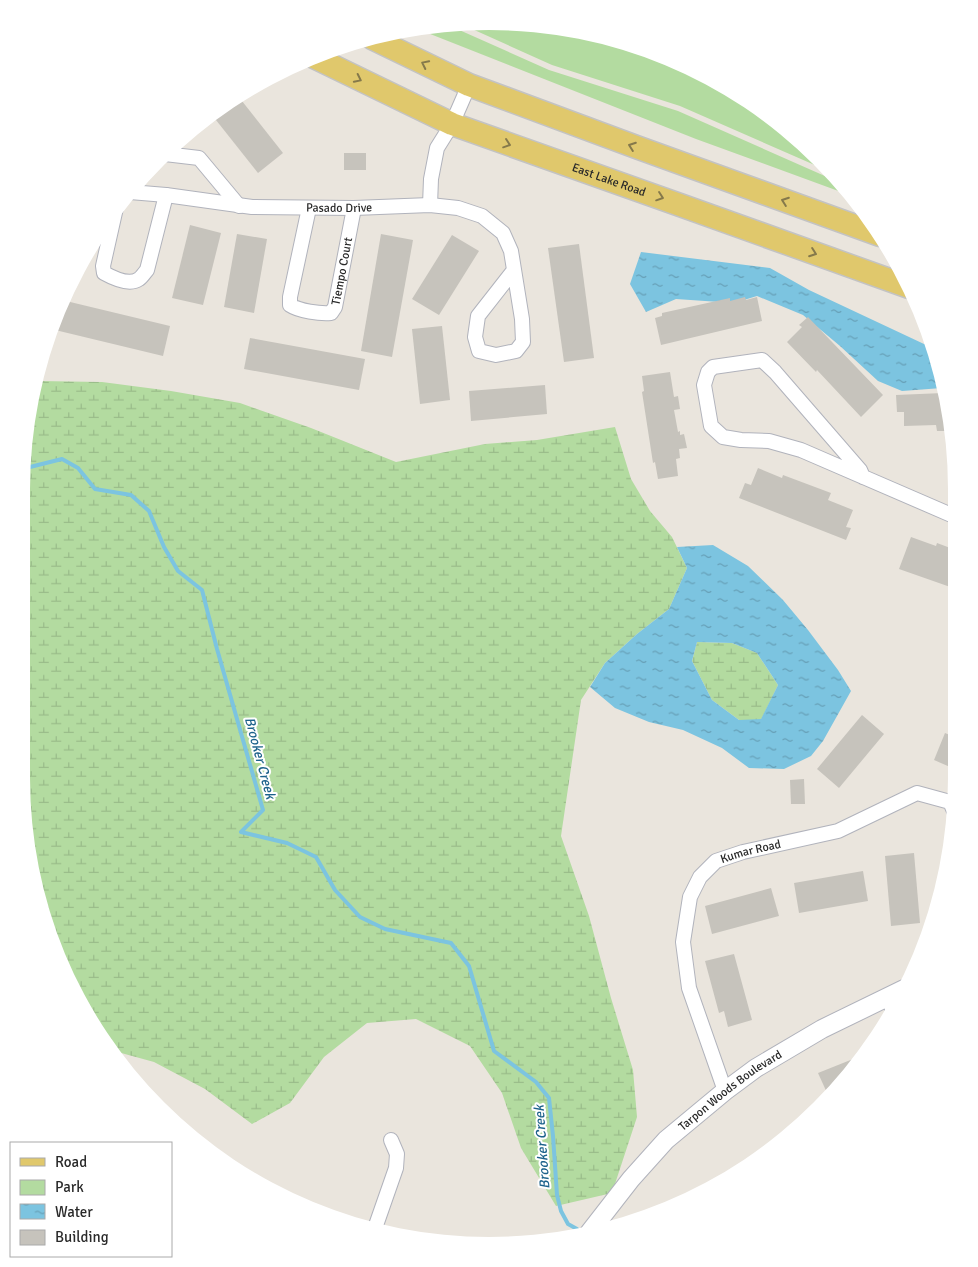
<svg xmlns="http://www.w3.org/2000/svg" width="978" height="1267" font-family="Signika,sans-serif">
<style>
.green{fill:#b3dba0}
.wetland{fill:url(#wetland-marsh)}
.water{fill:url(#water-ripples);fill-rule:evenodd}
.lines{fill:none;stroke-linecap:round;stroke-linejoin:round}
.stream{stroke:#7cc4e0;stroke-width:4}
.building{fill:#c6c3bc}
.minor-casing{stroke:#b1b3bc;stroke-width:16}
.tertiary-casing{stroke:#b1b3bc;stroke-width:20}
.primary-casing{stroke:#c3c3c3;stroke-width:25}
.minor{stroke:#fff;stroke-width:14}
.tertiary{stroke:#fff;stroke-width:18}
.primary{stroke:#e0c86c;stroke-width:22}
.oneway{stroke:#85794b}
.labels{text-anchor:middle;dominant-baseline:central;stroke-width:4;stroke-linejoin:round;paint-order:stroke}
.street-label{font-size:12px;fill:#2a2a2a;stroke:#fff}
.water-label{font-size:14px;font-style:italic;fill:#1d628b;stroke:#fff}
</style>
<defs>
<pattern id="wetland-marsh" width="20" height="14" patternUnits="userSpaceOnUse" patternTransform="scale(1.25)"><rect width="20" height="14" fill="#b3dba0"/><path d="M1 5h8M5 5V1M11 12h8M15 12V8" fill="none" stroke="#9abc8a"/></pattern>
<pattern id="water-ripples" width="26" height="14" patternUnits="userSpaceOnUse" patternTransform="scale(1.25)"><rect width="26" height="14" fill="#7cc4e0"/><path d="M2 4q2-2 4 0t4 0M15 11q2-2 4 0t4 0" fill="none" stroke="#669fb6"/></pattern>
</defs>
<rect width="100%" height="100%" fill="#eae5dd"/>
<g class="green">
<polygon points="519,22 610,37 696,69 774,118 833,173 680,106 552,65 461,24"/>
<polygon points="428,25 448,25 549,70 678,111 843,184 852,196 696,139 415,28"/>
</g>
<g class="wetland">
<polygon points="38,381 102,382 171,391 240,403 311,428 396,462 485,444 537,440 615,427 631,479 650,511 672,537 687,568 669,609 637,634 605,663 581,700 561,836 589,916 611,998 633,1070 637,1117 612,1193 556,1206 521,1148 502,1093 470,1046 416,1019 367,1023 324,1057 290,1103 252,1124 205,1089 154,1062 114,1051 84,1012 37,899 21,778 22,459"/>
<polygon points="697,642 732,643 757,653 778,685 761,720 739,720 712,700 692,661"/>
</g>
<g class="water">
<polygon points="641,252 770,268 809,290 924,344 933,345 942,388 902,391 878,381 840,346 803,315 757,296 734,303 676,299 646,312 630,284"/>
<path d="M713,545L748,566L783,600L808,630L838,670L851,691L823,741L811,756L784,769L749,768L722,748L683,730L649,722L615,708L590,687L605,663L637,634L669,609L687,568L677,547ZM697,642L732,643L757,653L778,685L761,719L739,720L712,700L692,661Z"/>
</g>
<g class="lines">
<polyline class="stream" points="22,469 62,459 78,468 95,489 131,495 149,511 164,547 178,571 202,590 217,649 263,810 241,832 287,843 316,857 335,890 360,917 385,929 451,943 469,966 494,1051 536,1082 549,1098 553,1136 557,1195 561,1211 568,1224 577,1229"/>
</g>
<g class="building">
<polygon points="238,96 283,153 258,173 212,115"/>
<rect x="344" y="153" width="22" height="17"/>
<polygon points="190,225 221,233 203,305 172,298"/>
<polygon points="237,234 267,239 254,313 224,307"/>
<polygon points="381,234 413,240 392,357 361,351"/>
<polygon points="452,235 479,251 439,315 412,299"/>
<polygon points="579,244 594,358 564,362 548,248"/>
<polygon points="745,297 746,300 757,297 762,321 661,345 655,318 662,316 662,313 730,298 730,301"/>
<polygon points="66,301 170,326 163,356 51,329"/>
<polygon points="808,317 883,395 861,417 817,370 816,372 787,342 802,327 799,325"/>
<polygon points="442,326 450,400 420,404 412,329"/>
<polygon points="250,338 365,359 359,390 244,369"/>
<polygon points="670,372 674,397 678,396 680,409 674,410 678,432 680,431 680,435 684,434 687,448 679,449 680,458 676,459 678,476 658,479 655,462 653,463 642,392 644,391 642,376"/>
<polygon points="545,385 547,414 471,421 469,391"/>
<polygon points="943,393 949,422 947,422 947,431 937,431 936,425 904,426 904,412 897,412 896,395"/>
<polygon points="758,468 782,478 783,475 831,493 828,500 853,510 846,527 851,528 846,540 739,498 745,483 751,485"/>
<polygon points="911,537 936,546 937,543 953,549 950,557 956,559 956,589 899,569"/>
<polygon points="862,715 884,734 839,788 817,769"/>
<polygon points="945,733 957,738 957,770 934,760"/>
<polygon points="804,779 805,804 791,804 790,780"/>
<polygon points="914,853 920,923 891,926 885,856"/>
<polygon points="863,871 868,901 799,913 794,883"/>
<polygon points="771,888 779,916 712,934 705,906"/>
<polygon points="734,954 752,1020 728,1027 724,1011 719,1013 705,961"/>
<polygon points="863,1055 828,1095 818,1073"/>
</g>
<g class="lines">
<g class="minor-casing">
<g id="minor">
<polyline points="165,154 199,158 239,206"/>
<path id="s1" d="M130,192L166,195L252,207L354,208L430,205L458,208L482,216L503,233L511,251L522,319L523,342L516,351L496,355L479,351L475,337L478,316L514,270"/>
<polyline points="430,205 431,179 437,148 452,124 469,85"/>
<path d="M116,208L103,266L104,273C113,278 129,286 139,279C142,277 145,272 147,270L166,195"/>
<path id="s2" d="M309,208L290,297V305C299,311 320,314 331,313L335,307L354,208"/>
<polyline points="863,477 860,470 775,372 762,360 713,367 708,372 704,385 711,426 723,437 741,440 769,441 801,450 956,517"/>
<polyline points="887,997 893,1010"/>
<path id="s3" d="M725,1091L689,988L683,942L690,897L700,877L716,861L743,852L838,831L917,793L950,802L954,811"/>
<polyline points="374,1231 396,1168 397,1154 391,1140"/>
</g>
</g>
<g class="tertiary-casing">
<g id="tertiary">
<path id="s4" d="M589,1233L631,1179L666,1140L725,1091L756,1068L822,1029L904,989"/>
</g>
</g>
<g class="primary-casing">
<g id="primary">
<polyline points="372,38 469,85 639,148 880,235"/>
<path id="s5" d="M314,57L452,124L680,205L909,287"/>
</g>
</g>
<use href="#minor" class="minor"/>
<use href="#tertiary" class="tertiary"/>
<use href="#primary" class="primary"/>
</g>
<defs><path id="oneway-chevron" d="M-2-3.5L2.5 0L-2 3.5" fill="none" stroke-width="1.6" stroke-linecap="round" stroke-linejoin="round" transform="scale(1.25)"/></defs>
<g class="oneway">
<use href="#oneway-chevron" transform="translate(425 64) rotate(-154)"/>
<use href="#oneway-chevron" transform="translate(358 79) rotate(26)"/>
<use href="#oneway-chevron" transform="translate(507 144) rotate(19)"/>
<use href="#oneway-chevron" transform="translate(632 146) rotate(-160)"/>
<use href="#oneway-chevron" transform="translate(660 197) rotate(19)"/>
<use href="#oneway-chevron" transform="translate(785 201) rotate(-160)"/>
<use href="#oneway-chevron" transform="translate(813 253) rotate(20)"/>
</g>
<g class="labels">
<g class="street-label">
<text stroke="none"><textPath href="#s5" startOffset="320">East Lake Road</textPath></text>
<text stroke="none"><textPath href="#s1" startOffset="210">Pasado Drive</textPath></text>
<text stroke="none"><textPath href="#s2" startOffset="185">Tiempo Court</textPath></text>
<text stroke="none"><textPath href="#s3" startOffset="282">Kumar Road</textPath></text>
<text stroke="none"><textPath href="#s4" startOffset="202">Tarpon Woods Boulevard</textPath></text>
</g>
<g class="water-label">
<text transform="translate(260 758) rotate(75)">Brooker Creek</text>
<text transform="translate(542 1147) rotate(-94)">Brooker Creek</text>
</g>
</g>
<path d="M0 0H978V1267H0ZM489 30H489A459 459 0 0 1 948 489V778A459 459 0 0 1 489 1237H489A459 459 0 0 1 30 778V489A459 459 0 0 1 489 30Z" fill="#fff" fill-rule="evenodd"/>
<rect x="10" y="1142" width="162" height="115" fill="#ffffff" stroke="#aaaaaa"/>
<rect x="20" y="1158" width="25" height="8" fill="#e0c86c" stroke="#aaaaaa"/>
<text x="55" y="1167" font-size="15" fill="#2a2a2a">Road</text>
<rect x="20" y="1180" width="25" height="15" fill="#b3dba0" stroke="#aaaaaa"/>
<text x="55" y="1192" font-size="15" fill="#2a2a2a">Park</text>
<rect x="20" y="1204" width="25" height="15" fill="url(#water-ripples)" stroke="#aaaaaa"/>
<text x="55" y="1217" font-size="15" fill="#2a2a2a">Water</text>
<rect x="20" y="1230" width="25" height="15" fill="#c6c3bc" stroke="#aaaaaa"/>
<text x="55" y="1242" font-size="15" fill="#2a2a2a">Building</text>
</svg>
